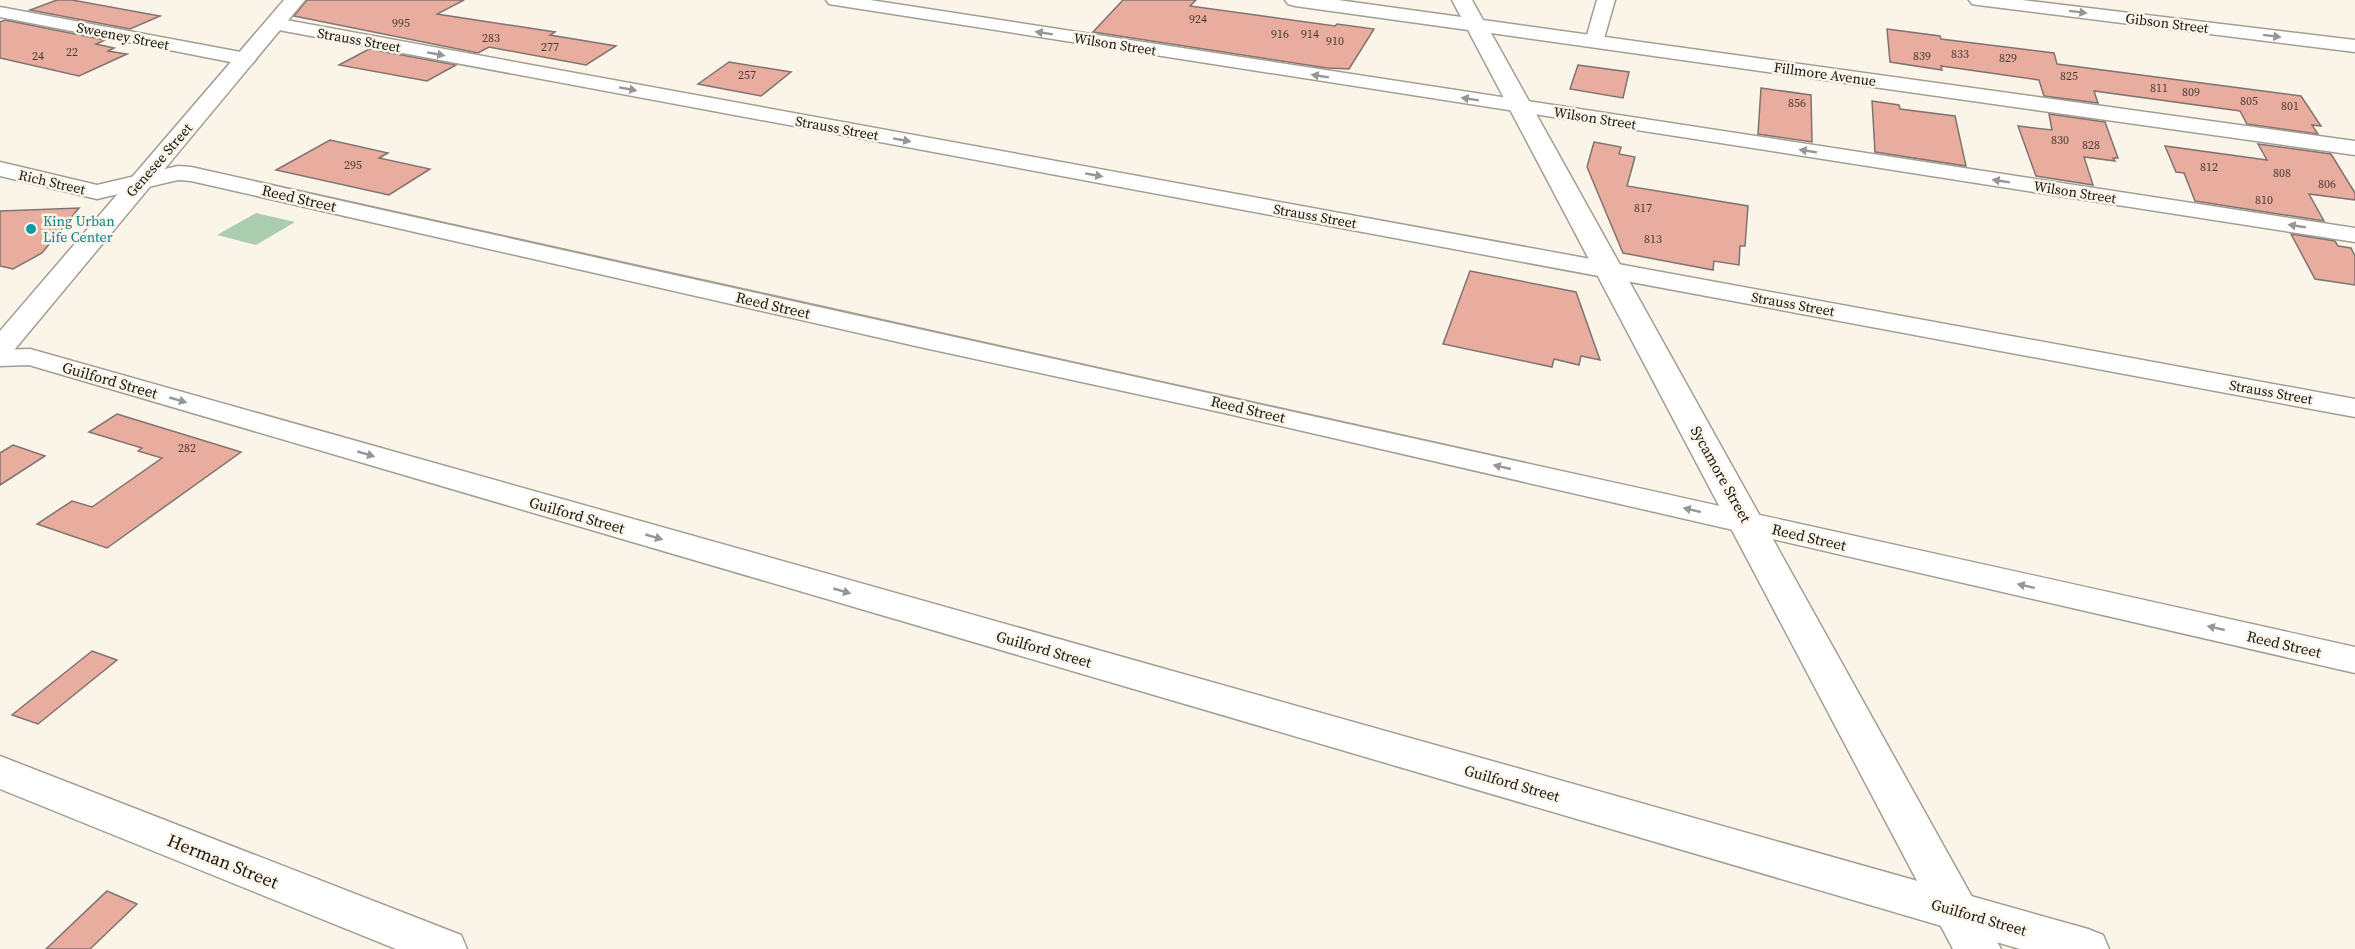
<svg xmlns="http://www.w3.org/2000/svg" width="2355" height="949" font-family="'Source Serif 4',serif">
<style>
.green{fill:#a9cdae}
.building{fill:#e8ad9f;stroke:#807370;stroke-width:1.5}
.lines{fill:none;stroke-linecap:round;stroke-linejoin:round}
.street-casing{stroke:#a39e94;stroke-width:3}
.secondary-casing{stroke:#a39e94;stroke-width:3}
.street{fill:#fff;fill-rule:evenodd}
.secondary{fill:#fff;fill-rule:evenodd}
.oneway{fill:#979694}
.culture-dot{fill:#0f9aa8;stroke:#fbf5e9;stroke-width:2}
.labels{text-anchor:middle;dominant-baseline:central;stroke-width:5;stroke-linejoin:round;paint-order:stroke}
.number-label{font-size:12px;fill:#4b3b34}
.far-street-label{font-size:14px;fill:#171511;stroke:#fbf5e9}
.far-culture-label{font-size:14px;fill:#0d838f;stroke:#fbf5e9;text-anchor:start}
.street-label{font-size:15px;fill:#171511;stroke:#fbf5e9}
.near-street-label{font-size:18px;fill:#171511;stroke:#fbf5e9}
</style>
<rect width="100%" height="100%" fill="#fbf5e9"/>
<polygon class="green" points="256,213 295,222 256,245 217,235"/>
<g class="building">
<polygon points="57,0 72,0 160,16 130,29 30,10"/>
<polygon points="307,0 464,0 437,14 555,32 550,35 616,46 586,65 489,47 478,53 294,16"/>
<polygon points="1123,0 1196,0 1190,6 1335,26 1337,24 1374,29 1349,69 1327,68 1093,32"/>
<polygon points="5,20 105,40 96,44 114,48 108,51 127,54 79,76 0,58 0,22"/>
<polygon points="1887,29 1940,36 1941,39 2054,53 2057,64 2301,96 2321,126 2312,125 2318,134 2247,124 2240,111 2094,91 2098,103 2044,96 2039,80 1941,66 1942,70 1890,62"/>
<polygon points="369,49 456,65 427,81 339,65"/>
<polygon points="729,62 791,72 761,96 698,84"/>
<polygon points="1578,65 1629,72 1623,98 1570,89"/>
<polygon points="1761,88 1811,95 1812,142 1758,134"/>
<polygon points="1872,101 1899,105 1900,109 1955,116 1966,166 1875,152"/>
<polygon points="2049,114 2105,122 2118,158 2113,158 2115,161 2084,157 2093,185 2036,176 2018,126 2052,130"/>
<polygon points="330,140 388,153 379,158 430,169 389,195 276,170"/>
<polygon points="1594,142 1621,147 1619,154 1635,157 1627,186 1748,206 1745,246 1740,246 1739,265 1714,261 1713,270 1623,253 1587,167"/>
<polygon points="2258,144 2331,154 2355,193 2355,200 2309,194 2324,221 2195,201 2184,173 2176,172 2165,146 2267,160"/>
<polygon points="79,208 42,253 13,269 0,266 0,211"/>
<polygon points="2291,234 2335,241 2338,246 2351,248 2355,256 2355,285 2315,279"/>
<polygon points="1470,271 1576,292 1600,360 1581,356 1579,365 1554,359 1552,367 1443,344"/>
<polygon points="117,414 241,452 107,548 37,524 72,501 92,507 162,458 138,451 142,448 89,432"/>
<polygon points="13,445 45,456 0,485 0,453"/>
<polygon points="92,651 117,660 38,724 12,715"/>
<polygon points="107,891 137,904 90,949 46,949"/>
</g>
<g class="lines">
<g class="street-casing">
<g id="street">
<polygon points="826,0 870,0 2355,228 2355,242 835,5 829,4"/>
<polygon points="1597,0 1615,0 1603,42 1601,46 1587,46 1585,42"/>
<polygon points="1969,0 2022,0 2355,40 2355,52 1978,5 1972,4"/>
<polygon points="0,7 246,53 253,55 256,59 253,63 246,65 0,17"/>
<polygon points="275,18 2355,399 2355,417 268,28 266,24 268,20"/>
<path d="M0,162L97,185L178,166L191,167C912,329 1634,486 2355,647V673L1220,412L920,347L191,181L178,180L97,199L0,176Z"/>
<polygon points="30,349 2088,929 2103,935 2109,949 2020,949 29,365 0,366 0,350"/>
<polygon points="0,756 461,935 467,949 396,949 0,789"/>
</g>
</g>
<g class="secondary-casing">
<g id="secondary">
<polygon points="284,0 305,0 10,355 0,358 0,331"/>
<polygon points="1285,0 1338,0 1461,17 1452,0 1472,0 1483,20 2355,141 2355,155 1491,33 2001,949 1953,949 1468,30 1295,6 1288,4"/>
</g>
</g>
<use href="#street" class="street"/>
<use href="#secondary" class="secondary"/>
</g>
<defs><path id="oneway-solid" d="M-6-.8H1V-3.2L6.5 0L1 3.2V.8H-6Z" transform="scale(1.5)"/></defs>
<g class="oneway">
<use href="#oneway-solid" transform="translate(2078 12) rotate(7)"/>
<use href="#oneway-solid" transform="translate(1044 33) rotate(-171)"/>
<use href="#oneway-solid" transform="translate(2272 36) rotate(7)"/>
<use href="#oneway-solid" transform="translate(436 54) rotate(10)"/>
<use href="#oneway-solid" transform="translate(1320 76) rotate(-171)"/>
<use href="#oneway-solid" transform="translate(628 89) rotate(10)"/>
<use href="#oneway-solid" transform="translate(1470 99) rotate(-171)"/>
<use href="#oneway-solid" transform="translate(902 140) rotate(10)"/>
<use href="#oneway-solid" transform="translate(1808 151) rotate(-171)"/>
<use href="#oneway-solid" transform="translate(1094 175) rotate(10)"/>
<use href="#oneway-solid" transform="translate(2001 181) rotate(-171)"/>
<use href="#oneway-solid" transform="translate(2297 226) rotate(-171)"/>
<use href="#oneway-solid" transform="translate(178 400) rotate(16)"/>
<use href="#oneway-solid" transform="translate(366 454) rotate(16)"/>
<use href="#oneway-solid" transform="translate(1502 467) rotate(-167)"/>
<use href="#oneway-solid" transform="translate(1692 510) rotate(-167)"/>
<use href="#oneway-solid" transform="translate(654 537) rotate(16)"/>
<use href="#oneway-solid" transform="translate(2026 586) rotate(-167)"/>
<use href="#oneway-solid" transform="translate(842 591) rotate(16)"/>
<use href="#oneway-solid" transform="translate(2216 628) rotate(-167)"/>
</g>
<circle class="culture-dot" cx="31" cy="229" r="6"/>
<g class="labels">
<g class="number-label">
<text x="1198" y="19">924</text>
<text x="401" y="23">995</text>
<text x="1280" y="34">916</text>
<text x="1310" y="34">914</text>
<text x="491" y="38">283</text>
<text x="1335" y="41">910</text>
<text x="550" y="47">277</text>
<text x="72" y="52">22</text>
<text x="1960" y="54">833</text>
<text x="38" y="56">24</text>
<text x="1922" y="56">839</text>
<text x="2008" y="58">829</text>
<text x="747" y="75">257</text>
<text x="2069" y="76">825</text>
<text x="2159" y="88">811</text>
<text x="2191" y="92">809</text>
<text x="2249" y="101">805</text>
<text x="1797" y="103">856</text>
<text x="2290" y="106">801</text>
<text x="2060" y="140">830</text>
<text x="2091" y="145">828</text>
<text x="353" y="165">295</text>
<text x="2209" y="167">812</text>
<text x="2282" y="173">808</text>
<text x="2327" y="184">806</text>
<text x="2264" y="200">810</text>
<text x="1643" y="208">817</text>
<text x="1653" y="239">813</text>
<text x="187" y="448">282</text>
</g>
<g class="far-street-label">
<text transform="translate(2167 23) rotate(7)">Gibson Street</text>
<text transform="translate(123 36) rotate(11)">Sweeney Street</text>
<text transform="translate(359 40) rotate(10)">Strauss Street</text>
<text transform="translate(1115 44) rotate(9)">Wilson Street</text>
<text transform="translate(1825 74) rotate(8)">Fillmore Avenue</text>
<text transform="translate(1595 118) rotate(9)">Wilson Street</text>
<text transform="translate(837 128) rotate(10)">Strauss Street</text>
<text transform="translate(159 160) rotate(-49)">Genesee Street</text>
<text transform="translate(52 182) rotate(13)">Rich Street</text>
<text transform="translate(2075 192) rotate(9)">Wilson Street</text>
<text transform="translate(1315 216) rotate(10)">Strauss Street</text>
<text transform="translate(1793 304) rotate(10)">Strauss Street</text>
<text transform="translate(2271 392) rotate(10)">Strauss Street</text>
</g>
<g class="far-culture-label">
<text x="43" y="221">King Urban<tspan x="43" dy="16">Life Center</tspan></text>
</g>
<g class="street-label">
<text transform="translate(299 198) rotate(13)">Reed Street</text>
<text transform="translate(773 305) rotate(13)">Reed Street</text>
<text transform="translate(110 380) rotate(16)">Guilford Street</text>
<text transform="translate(1248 409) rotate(13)">Reed Street</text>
<text transform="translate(1721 474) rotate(61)">Sycamore Street</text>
<text transform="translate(577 515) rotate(16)">Guilford Street</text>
<text transform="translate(1809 537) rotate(13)">Reed Street</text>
<text transform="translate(2284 644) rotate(13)">Reed Street</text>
<text transform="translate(1044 649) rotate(16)">Guilford Street</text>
<text transform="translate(1512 783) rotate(16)">Guilford Street</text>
<text transform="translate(1979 917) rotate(16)">Guilford Street</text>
</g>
<g class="near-street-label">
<text transform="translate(223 861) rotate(22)">Herman Street</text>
</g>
</g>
</svg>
